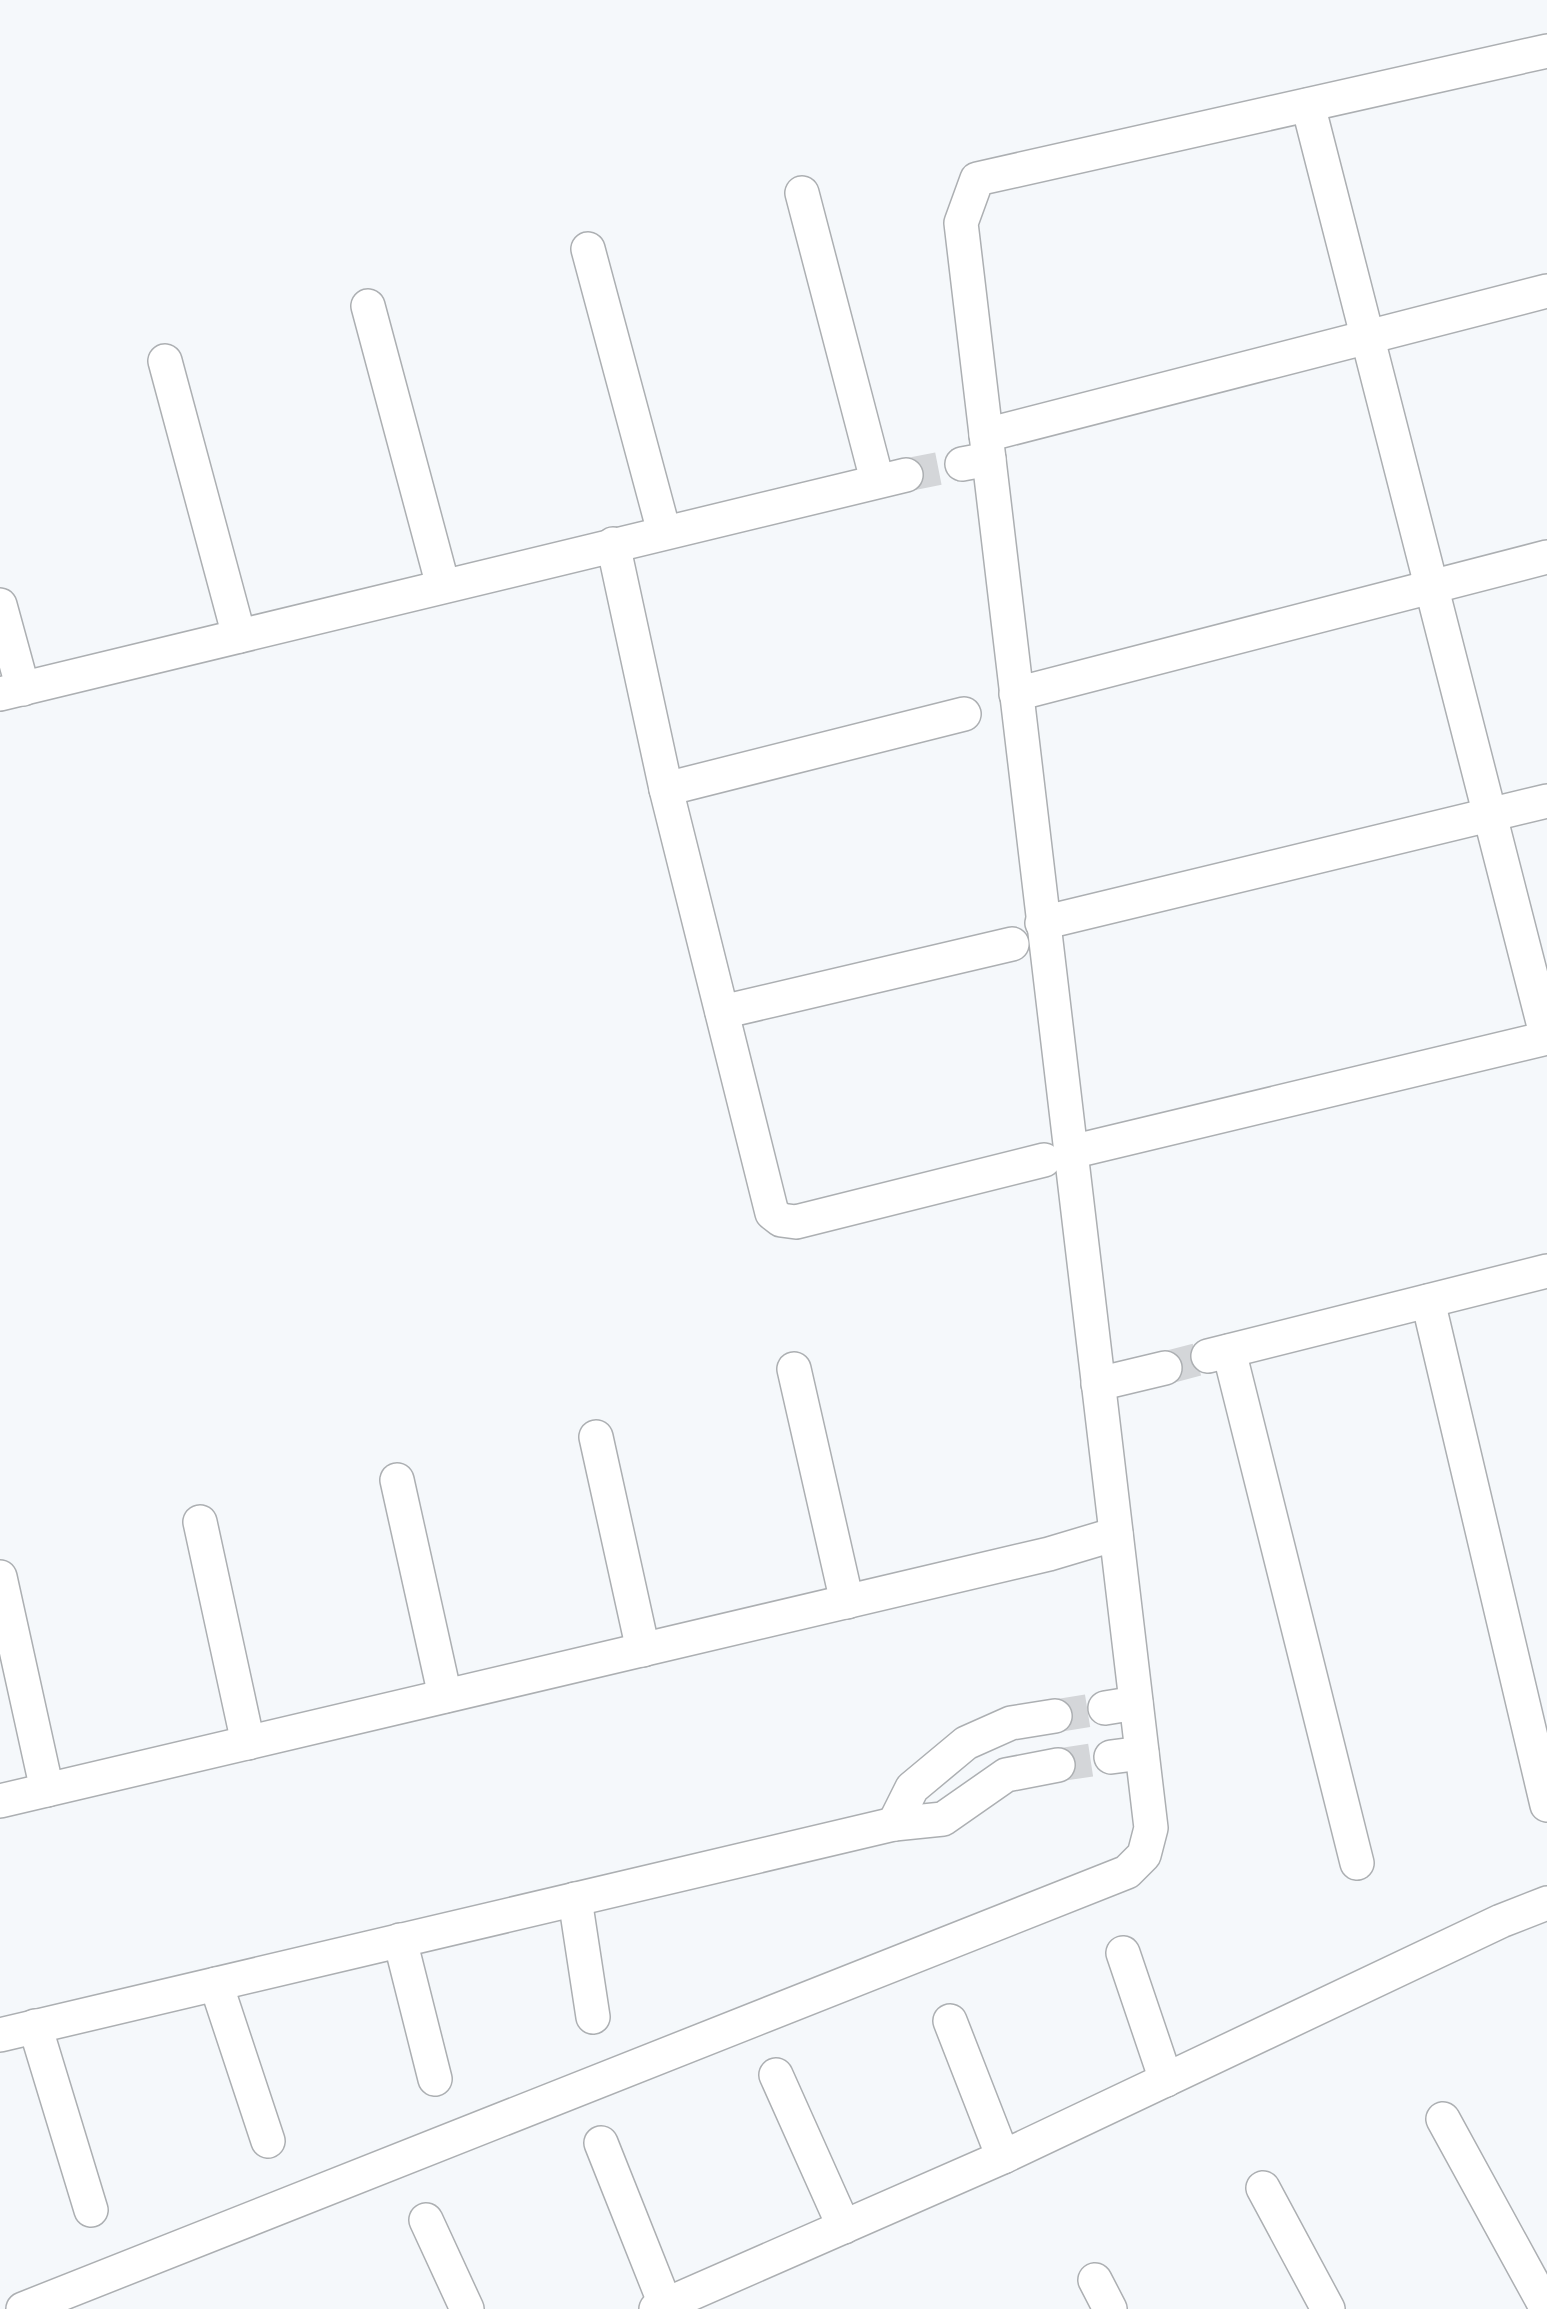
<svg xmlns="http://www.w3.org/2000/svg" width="1547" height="2309" font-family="'DM Sans',sans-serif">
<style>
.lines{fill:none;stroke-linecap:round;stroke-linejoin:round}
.street-tunnel{stroke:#d4d6d9;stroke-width:33;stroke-dasharray:33 16;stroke-linecap:butt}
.street-casing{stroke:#acafb2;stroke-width:36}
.street{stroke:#fff;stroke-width:33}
</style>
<rect width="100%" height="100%" fill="#f5f8fb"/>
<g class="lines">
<g class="street-tunnel">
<polyline points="906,475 962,464"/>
<polyline points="1165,1368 1207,1357"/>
<polyline points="1055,1716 1105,1708"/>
<polyline points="1058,1765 1111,1757"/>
</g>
<g class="street-casing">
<g id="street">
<polyline points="1308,105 1547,1038"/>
<polyline points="802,193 877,480"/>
<polyline points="588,249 664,532"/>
<polyline points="368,306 443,586"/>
<polyline points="165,361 239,636"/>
<polyline points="986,435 1547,291"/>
<polyline points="962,464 989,459"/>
<polyline points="613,544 666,789 772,1213 781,1220 796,1222 1044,1160"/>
<polyline points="0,605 23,689"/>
<polyline points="0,694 906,475"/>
<polyline points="1016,694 1547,557"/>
<polyline points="666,789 964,714"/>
<polyline points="1042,923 1547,801"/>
<polyline points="722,1012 1012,944"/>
<polyline points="1071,1152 1547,1038"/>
<polyline points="1428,1301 1547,1805"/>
<polyline points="1229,1351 1357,1863"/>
<polyline points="1208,1356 1547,1271"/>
<polyline points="794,1369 847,1602"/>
<polyline points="1098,1384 1165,1368"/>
<polyline points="596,1437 643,1650"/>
<polyline points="397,1480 445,1696"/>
<polyline points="200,1522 248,1743"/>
<polyline points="0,1577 47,1790"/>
<polyline points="1105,1708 1136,1703"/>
<polyline points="1111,1757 1142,1753"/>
<polyline points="0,1801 1049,1554 1116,1534"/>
<polyline points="894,1824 912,1788 966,1743 1011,1723 1055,1716"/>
<polyline points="575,1899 593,2017"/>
<polyline points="400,1940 435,2079"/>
<polyline points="1123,1953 1166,2080"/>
<polyline points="216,1984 268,2141"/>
<polyline points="950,2021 1003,2157"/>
<polyline points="35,2026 91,2210"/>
<polyline points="0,2035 894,1824 943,1819 1006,1775 1058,1765"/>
<polyline points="776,2075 844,2227"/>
<polyline points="1443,2119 1547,2309"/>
<polyline points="601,2143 665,2304"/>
<polyline points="1263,2188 1328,2309"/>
<polyline points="426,2220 467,2309"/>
<polyline points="1095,2280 1110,2309"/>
<polyline points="23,2309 1127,1872 1144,1855 1151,1828 961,223 977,179 1547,51"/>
<polyline points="656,2309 1003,2157 1501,1921 1547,1903"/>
</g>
</g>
<use href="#street" class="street"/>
</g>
</svg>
